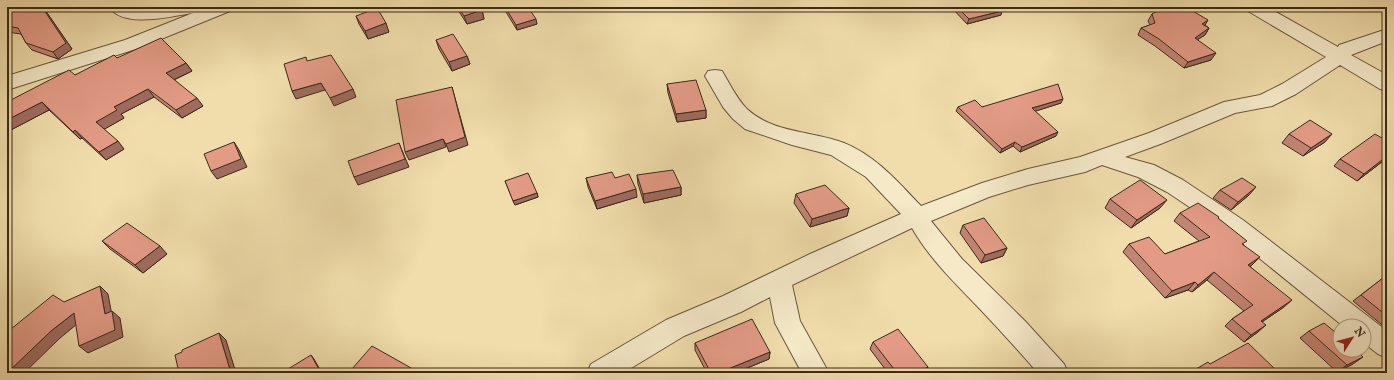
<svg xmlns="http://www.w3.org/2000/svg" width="1394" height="380" font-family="'IM FELL English',serif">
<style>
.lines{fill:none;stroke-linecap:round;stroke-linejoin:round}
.street-casing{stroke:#69573e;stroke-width:2}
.street{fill:#f5e9c8;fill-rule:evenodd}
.wall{fill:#c38573;stroke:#3c2a19}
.shaded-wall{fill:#9f6c5e;stroke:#3c2a19}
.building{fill:#e39b86;stroke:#3c2a19}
</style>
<rect width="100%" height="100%" fill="#f0ddab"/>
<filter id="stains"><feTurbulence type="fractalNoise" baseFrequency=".005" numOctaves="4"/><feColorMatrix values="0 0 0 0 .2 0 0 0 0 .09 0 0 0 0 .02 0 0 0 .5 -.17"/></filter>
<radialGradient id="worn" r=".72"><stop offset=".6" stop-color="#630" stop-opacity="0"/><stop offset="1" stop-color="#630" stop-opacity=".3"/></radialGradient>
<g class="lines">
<g class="street-casing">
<g id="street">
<path d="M109,7H133L139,9L157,7H233L230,11L139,48L7,90V76L125,40L193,13C171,16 124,29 109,7Z"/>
<path d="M1245,7H1267L1338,47L1339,45L1387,29V41L1351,55L1387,75V91L1380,89L1340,65L1296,94L1272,106L1235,113L1163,143L1125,157L1154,165L1183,180L1243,220L1387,331V358L1378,354L1364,343V326H1343L1227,232L1167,192L1138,177L1102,165L1085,172L1028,185L989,197L931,221L962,259L1025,321L1064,364L1068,373H1038C1019,351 999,329 979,308C955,283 929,258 912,228L792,285L800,321L829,373H802L775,323L770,297L741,312L684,336L623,373H587L591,364L666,320L723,296L810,254L901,214L866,177L831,155L792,145L745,129L733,119L723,107L705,76L708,71L715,70L722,71C730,84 736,98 747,109C772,133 813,131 844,143C876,156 898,182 921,206L982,183L1028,169L1080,157L1149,133L1224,102L1260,95L1282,84L1326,57L1248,11Z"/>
</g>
</g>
<use href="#street" class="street"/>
</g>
<g class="wall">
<polygon points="7,7 43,7 72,49 58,59 32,50 26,43 21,34 7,32"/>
<polygon points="456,7 480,7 482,10 484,19 467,24"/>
<polygon points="503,7 528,7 537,24 517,30"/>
<polygon points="951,7 998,7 1001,15 967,24"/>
<polygon points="1152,14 1205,25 1209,28 1205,35 1197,40 1211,60 1184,68 1155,46 1138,35 1141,28 1150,25 1148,21"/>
<polygon points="356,16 389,32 368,39 359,24"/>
<polygon points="436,40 467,56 470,64 452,71 439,49"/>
<polygon points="117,58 186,63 192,71 174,80 203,106 182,118 154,97 121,114 124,118 104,129 124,149 106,160 82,138 80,139 49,110 7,132 75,75"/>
<polygon points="667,84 706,110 706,118 677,122 668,93"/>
<polygon points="1061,103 1035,111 1056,136 1020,152 1013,146 1000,153 956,111 958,107 982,107"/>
<polygon points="1289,134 1325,142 1303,156 1282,143"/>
<polygon points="1387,158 1357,181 1334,166 1340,159"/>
<polygon points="637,175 681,187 681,195 644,203 638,184"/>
<polygon points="586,178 615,178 637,197 597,209 588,187"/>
<polygon points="505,181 537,193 538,197 515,205"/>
<polygon points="1220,190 1249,195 1231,210 1213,198"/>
<polygon points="796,194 849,208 847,216 810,227 794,203"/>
<polygon points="1110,199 1160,208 1131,228 1105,208"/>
<polygon points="1180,213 1218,218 1244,245 1252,265 1250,266 1284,307 1262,322 1258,332 1244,342 1225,326 1232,319 1244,311 1207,280 1192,292 1188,290 1165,298 1123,252 1129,244 1165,254 1199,241 1174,221"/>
<polygon points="963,225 1007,248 1003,256 981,263 960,233"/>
<polygon points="102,241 167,254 143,273 110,249"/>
<polygon points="1383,278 1387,281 1387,329 1353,301"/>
<polygon points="1309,331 1353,364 1337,372 1300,338"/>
<polygon points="873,342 928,367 925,373 888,373 870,349"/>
<polygon points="695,343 770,352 769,359 735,373 707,373 695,350"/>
</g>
<g class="shaded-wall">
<polygon points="42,7 43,7 72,49 58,59 53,52"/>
<polygon points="482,10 484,19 467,24 464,16"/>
<polygon points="1002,11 1001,15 967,24 969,19"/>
<polygon points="536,19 537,24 517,30 516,25"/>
<polygon points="1208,20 1204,27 1202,24"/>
<polygon points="386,23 389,32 368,39 365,31"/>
<polygon points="1209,28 1205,35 1190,44 1195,38"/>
<polygon points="1216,53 1211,60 1184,68 1188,62"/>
<polygon points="467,56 470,64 452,71 449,62"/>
<polygon points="186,63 192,71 171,81 166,73"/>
<polygon points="321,83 325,90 296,99 292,91"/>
<polygon points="452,87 468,145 449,152 446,144"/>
<polygon points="148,89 154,97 121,114 124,118 103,130 96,122 114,107"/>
<polygon points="353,89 356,97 334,106 330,98"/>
<polygon points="197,98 203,106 182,118 176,110"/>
<polygon points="1063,99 1061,103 1030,113 1032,108"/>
<polygon points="42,102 49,110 7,132 7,120"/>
<polygon points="706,110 706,118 677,122 676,114"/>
<polygon points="75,130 82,138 80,139 73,132"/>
<polygon points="1058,132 1056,136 1020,152 1022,147"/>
<polygon points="1332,134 1325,142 1303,156 1311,148"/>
<polygon points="443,139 446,147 409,160 405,152"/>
<polygon points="118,141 124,149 106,160 99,152"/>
<polygon points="234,142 239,150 247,167 217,179 211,171"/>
<polygon points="1015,142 1013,146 1000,153 1002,149"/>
<polygon points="399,143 409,167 358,185 354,177"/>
<polygon points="1387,156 1387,158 1357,181 1364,174"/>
<polygon points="681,187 681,195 644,203 643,194"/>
<polygon points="1256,187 1249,195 1231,210 1238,202"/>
<polygon points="636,189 637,197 597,209 595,201"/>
<polygon points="537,193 538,197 515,205 513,201"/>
<polygon points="1167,200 1160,208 1131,228 1137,220"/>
<polygon points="849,208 847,216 810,227 812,219"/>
<polygon points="160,246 167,254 143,273 135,265"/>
<polygon points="1007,248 1003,256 981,263 985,255"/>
<polygon points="1260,257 1252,265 1241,272 1248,265"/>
<polygon points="1214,272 1207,280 1192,292 1198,285"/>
<polygon points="1195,282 1188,290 1165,298 1172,291"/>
<polygon points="100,286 108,294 113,321 105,314"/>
<polygon points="1292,300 1284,307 1253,328 1261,321"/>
<polygon points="112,311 120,318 123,337 88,353 79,346"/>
<polygon points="74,313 82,320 60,338 24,373 7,373 51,331"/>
<polygon points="1266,325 1258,332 1244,342 1251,335"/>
<polygon points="219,333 226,340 236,373 231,373"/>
<polygon points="770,352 769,359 735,373 718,373"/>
<polygon points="311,355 314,359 322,373 321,373"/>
<polygon points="1363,357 1353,364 1337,372 1347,365"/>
<polygon points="928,367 925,373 917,373"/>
</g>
<g class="building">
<polygon points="7,7 42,7 66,43 53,52 26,43 18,28 7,26"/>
<polygon points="458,7 480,7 482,10 464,16"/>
<polygon points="505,7 528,7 536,19 516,25"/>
<polygon points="957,7 998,7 1002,11 969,19"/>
<polygon points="1165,7 1186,7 1208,20 1202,24 1209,28 1195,38 1216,53 1188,62 1159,39 1141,28 1155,23 1152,14"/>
<polygon points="377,8 386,23 365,31 356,16"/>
<polygon points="453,34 467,56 449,62 436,40"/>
<polygon points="161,38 186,63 166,73 197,98 176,110 148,89 114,107 117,110 96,122 118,141 99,152 75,130 73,132 42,102 7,120 7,102 69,70 75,75 114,55 117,58"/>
<polygon points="331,55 353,89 330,98 321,83 292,91 284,64 306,57 307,61"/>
<polygon points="696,80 706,110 676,114 667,84"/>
<polygon points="1058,84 1063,99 1032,108 1058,132 1022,147 1015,142 1002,149 958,107 975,100 982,107"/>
<polygon points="452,87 465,137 446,144 443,139 405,152 396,100"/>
<polygon points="1310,120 1332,134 1311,148 1289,134"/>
<polygon points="1375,134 1387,141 1387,156 1364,174 1340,159"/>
<polygon points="234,142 241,159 211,171 204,154"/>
<polygon points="399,143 405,159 354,177 348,161"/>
<polygon points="673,170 681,187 643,194 637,175"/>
<polygon points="612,172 615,178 629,174 636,189 595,201 586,178"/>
<polygon points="528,173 537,193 513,201 505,181"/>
<polygon points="1242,178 1256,187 1238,202 1220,190"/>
<polygon points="1140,180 1167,200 1137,220 1110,199"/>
<polygon points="825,185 849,208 812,219 796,194"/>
<polygon points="1198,203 1219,217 1218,218 1247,241 1242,244 1260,257 1248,265 1292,300 1261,321 1266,325 1251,335 1232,319 1253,305 1214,272 1198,285 1195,282 1172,291 1129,244 1149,237 1165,254 1210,237 1180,213"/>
<polygon points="984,218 1007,248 985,255 963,225"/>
<polygon points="127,223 160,246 135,265 102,241"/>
<polygon points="1383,278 1387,281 1387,316 1361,295"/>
<polygon points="100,286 105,314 112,311 115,330 79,346 74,313 51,331 7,373 7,328 11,329 53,295 64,302"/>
<polygon points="752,319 770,352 718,373 711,373 695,343"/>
<polygon points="1324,323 1340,336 1340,350 1356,350 1363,357 1347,365 1309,331"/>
<polygon points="898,329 928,367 917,373 897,373 873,342"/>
<polygon points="219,333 231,373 179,373 175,355 182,352 182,350"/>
<polygon points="1248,343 1279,373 1192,373 1191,372 1208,362 1210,364"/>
<polygon points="372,346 420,373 355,373 351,370"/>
<polygon points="311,355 321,373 290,373 288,369"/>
</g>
<rect width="1394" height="380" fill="none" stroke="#f0ddab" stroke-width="24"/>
<rect x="8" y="8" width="1378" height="364" fill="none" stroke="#3c2a19" stroke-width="2"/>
<rect x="12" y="12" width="1370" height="356" fill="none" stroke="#3c2a19"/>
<g transform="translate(1352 338) rotate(54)"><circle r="19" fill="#f5e9c8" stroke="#ab9d82"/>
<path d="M0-3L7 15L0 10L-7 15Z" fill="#8f2418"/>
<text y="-6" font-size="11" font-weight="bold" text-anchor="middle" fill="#3c2a19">N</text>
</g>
<rect width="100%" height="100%" filter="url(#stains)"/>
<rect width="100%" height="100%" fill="url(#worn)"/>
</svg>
